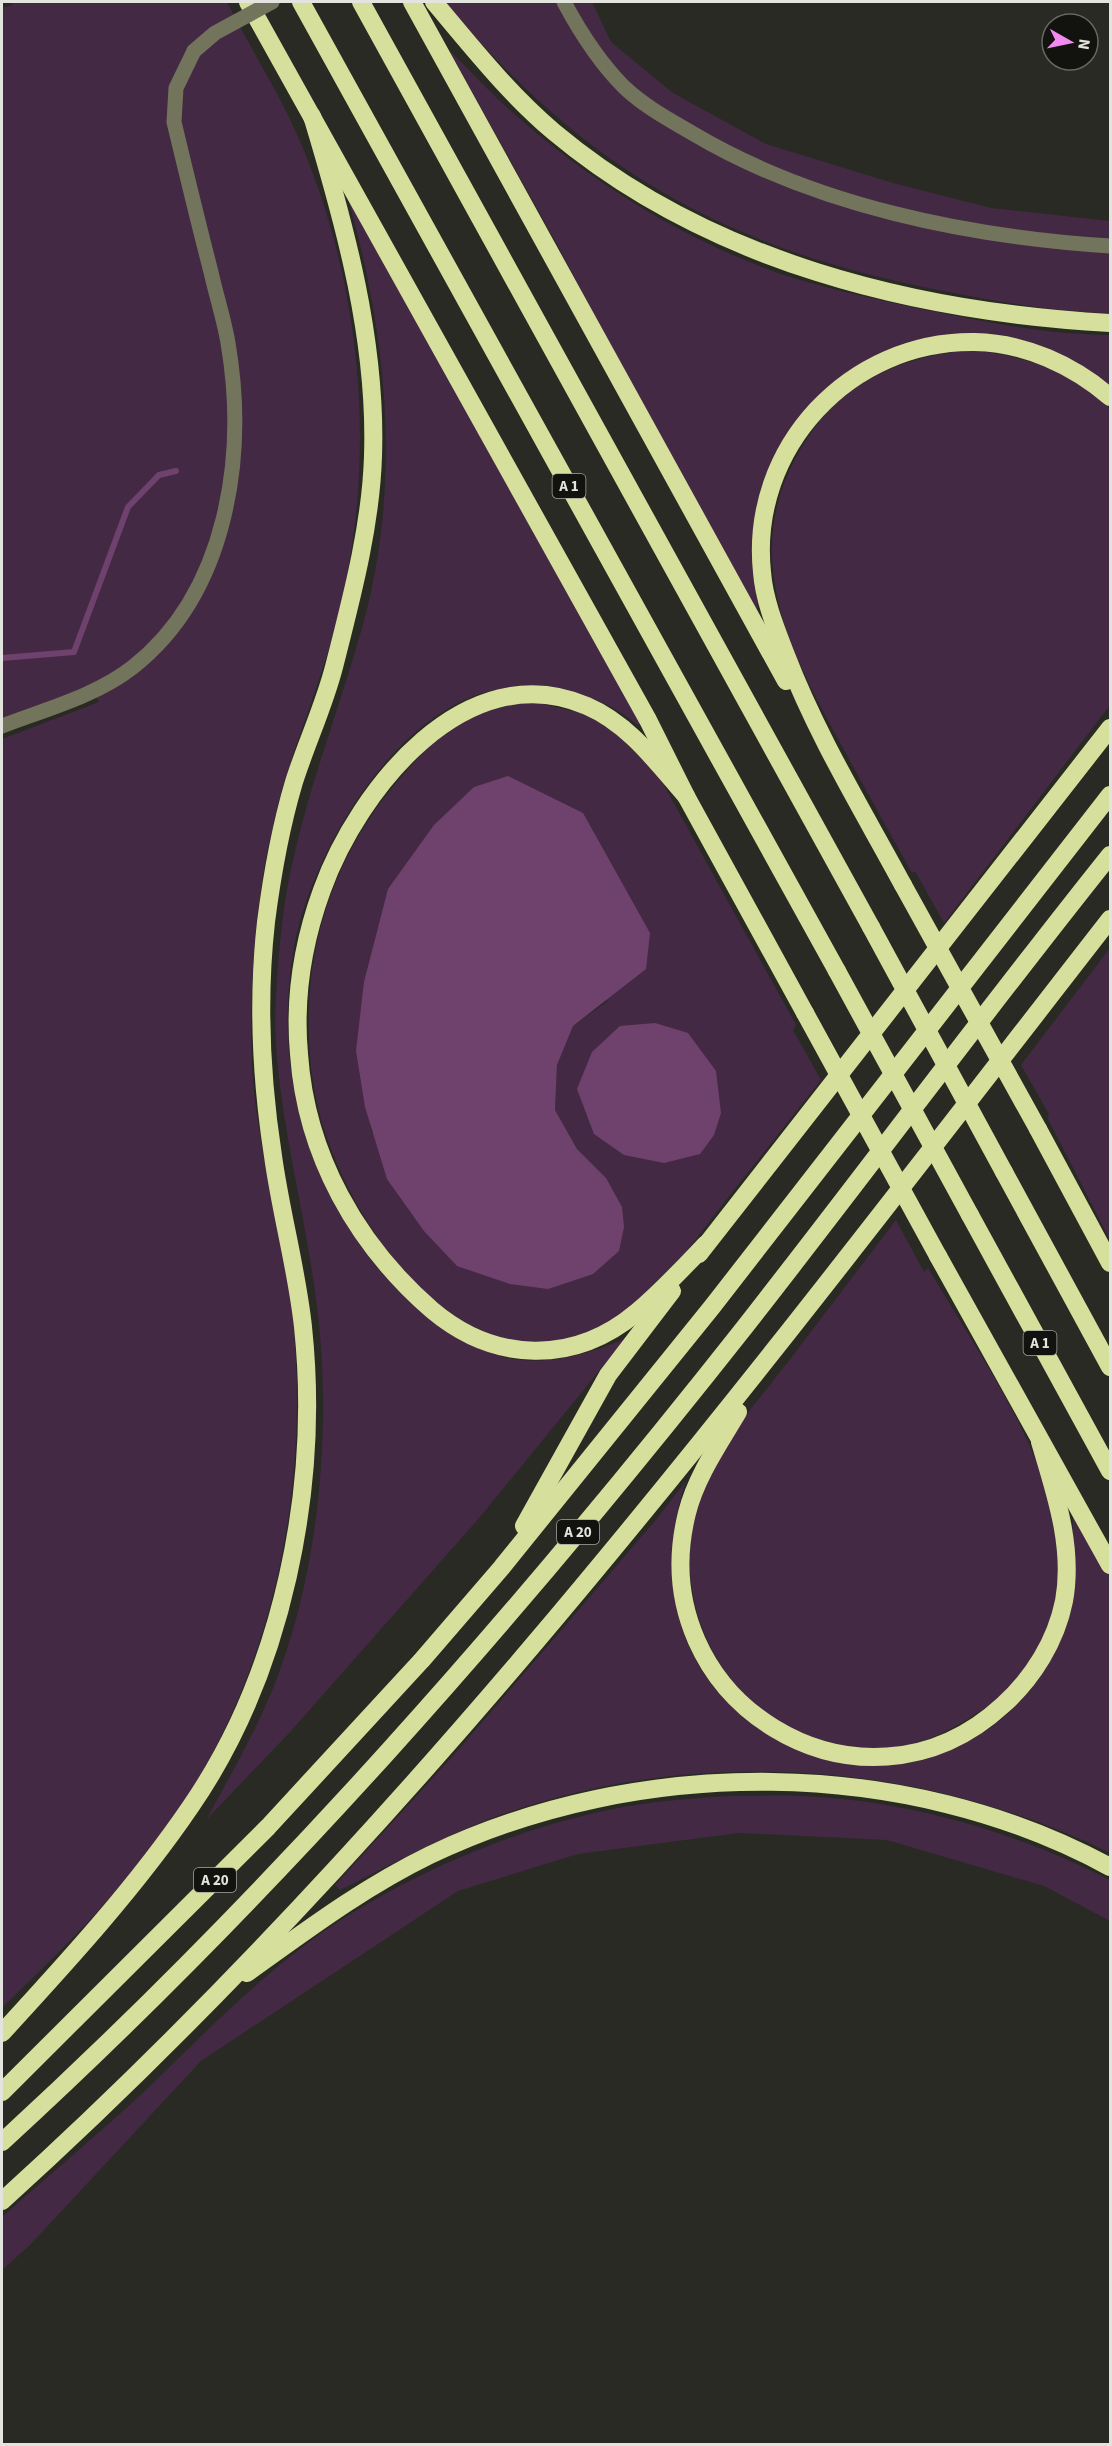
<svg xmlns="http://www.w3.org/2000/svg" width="1112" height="2446" font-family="'Source Sans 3',sans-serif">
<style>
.green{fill:#442944;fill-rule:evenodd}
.water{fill:#6f426e}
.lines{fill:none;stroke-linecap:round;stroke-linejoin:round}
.stream{stroke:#6f426e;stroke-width:6}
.minor{stroke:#72755b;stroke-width:15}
.highway{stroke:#d7df9c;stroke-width:18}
.minor-bridge{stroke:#72755b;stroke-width:15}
.highway-bridge{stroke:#d7df9c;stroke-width:18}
.labels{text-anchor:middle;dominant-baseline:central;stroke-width:4.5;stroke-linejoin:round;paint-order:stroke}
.shield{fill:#12120f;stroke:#a4a4a1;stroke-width:1.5}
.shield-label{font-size:15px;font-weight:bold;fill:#e3e3df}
</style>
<rect width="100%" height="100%" fill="#292a23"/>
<g class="green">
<path d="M12,2H227C246,40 269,77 288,115C362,269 380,455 337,619C323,675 301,728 284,783C269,835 259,888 255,942C251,988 250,1034 253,1081C259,1153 280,1222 290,1293C316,1491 270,1703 142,1860C99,1914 50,1961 2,2008V739L99,702L93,692L2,726V8L13,5Z"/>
<path d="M445,2H556L588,55L696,144L762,177L826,201L1110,250V313C1056,312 1002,302 948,292C731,251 586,172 445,2Z"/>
<polygon points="572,2 592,2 611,42 673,93 766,144 893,183 991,208 1110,221 1110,240 998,228 890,207 768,167 657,108 629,84 601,50"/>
<path d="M449,50C470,70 489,92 511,111C590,182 688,243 790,277C836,291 884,301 931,311C990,323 1050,335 1110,335V388C1099,379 1087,367 1074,361C949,297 802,356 761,492C749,530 754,570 758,609L747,602L554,239Z"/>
<path d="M348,199L640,715L639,726C616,707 593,696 564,690C536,685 508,685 480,694C387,724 311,856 294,947C278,1036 292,1129 337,1208C361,1251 390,1289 432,1317C447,1327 462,1340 479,1348C528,1372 578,1358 625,1339L480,1517L290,1732L206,1820C230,1776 255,1733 274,1686C320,1570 333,1422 316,1299C306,1221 286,1146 278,1068C273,1027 276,984 280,943C289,833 333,732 362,628C402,486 388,339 348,199Z"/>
<path d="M974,350C1024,357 1075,370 1110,409V705L944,923L915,871L912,873C889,831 865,789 842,746C783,640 734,541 813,430C850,377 912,354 974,350Z"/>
<path d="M539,703L589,715L636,748L660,778L796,1025L793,1030L821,1080C788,1122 755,1163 723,1204C689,1248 650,1304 599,1329C462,1395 342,1217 317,1103C309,1067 307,1027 310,990C316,916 345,845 392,788C414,760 444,730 477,713C495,704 518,704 539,703ZM609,1000L573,1026L557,1065L555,1110L577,1149L606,1178L372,1133L356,1051Z"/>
<polygon points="1110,948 1110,1240 1047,1117 1049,1114 1021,1065"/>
<path d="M896,1220L924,1272L928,1268C971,1341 1031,1426 1052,1508C1068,1572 1055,1652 1002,1697C994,1704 983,1709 974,1715C947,1733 916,1747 883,1748C754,1752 667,1636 695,1513C709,1455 753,1407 788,1362C824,1315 860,1267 896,1220Z"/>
<path d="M686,1481C675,1514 668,1552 673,1588C688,1718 822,1794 943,1752C986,1737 1026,1704 1048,1664C1053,1654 1054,1639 1056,1628C1064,1591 1073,1555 1073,1517L1079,1519L1110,1577V1853C919,1760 693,1744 492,1818C440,1838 390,1865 340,1890L335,1885L452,1757L655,1521Z"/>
<path d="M728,1796C752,1796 776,1795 801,1796C907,1800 1016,1832 1110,1880V1921L1044,1886L887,1840L739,1833L578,1854L458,1891L201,2061L30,2245L2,2270V2217C50,2174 101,2132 148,2088C215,2023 281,1954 362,1907C447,1857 544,1819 642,1804C670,1800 699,1798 728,1796Z"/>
</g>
<g class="water">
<polygon points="508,776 583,813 650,933 646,969 573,1026 557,1065 555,1110 577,1149 606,1178 622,1207 624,1227 619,1251 593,1274 548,1289 510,1284 457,1266 424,1231 387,1179 365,1107 356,1051 364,982 388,889 434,825 474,787"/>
<polygon points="655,1023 688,1033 716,1071 721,1113 714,1135 700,1154 664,1163 624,1155 594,1134 577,1089 592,1052 620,1026"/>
</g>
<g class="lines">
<polyline class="stream" points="2,658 74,652 128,507 159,475 176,471"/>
<g class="minor">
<path d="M564,2C580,32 599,62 624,87C644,106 668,119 692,133C815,206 969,237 1110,246"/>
<path d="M2,726C46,709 96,696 133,667C228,592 247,455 228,343C224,319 216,295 211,272C198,222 186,172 174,122L176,88L194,51"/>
</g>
<g class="highway">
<polyline points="248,2 648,720 686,796 805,1013"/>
<polyline points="301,2 837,971"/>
<polyline points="361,2 871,927"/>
<polyline points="412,2 786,681"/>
<path d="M434,2C472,47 508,93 554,132C708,261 913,312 1110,323"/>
<path d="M686,796C657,763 629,724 587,706C466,653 358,790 322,890C303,942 294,999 299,1054C306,1155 357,1245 432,1310C495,1363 574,1365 637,1312C662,1291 684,1267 706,1244"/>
<path d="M903,885C862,809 817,736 786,655C776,629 764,600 762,572C749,448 850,340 975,342C1025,343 1073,365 1110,397"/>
<polyline points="1038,1129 1110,1263"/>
<polyline points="1004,1172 1110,1367"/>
<polyline points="970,1215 1110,1471"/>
<polyline points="699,1254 1110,728"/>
<polyline points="938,1256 1110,1565"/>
<path d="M738,1412C719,1444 696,1477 687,1513C640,1700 861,1836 1003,1705C1033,1678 1056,1641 1064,1601C1074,1547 1055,1492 1040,1442"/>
<polyline points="524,1526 608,1375 672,1291"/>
<path d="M247,1973C307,1930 364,1887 430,1855C639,1755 906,1756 1110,1867"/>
<path d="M2,2033C68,1961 136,1887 191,1806C283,1672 320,1487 303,1327C297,1270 281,1214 273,1156C261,1078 257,1002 266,922C272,875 280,829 294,782C306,744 324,706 334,667C351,600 371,526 373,456C377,341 345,225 312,116"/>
<polyline points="2,2092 268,1827 421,1661 502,1567 712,1307 1110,795"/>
<path d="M2,2142C273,1894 516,1617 744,1328C867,1171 986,1010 1110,855"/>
<path d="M2,2201C423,1821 763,1365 1110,919"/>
</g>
<polyline class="minor-bridge" points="194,51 215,33 272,2"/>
<g class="highway-bridge">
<polyline points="903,885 1038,1129"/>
<polyline points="871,927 1004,1172"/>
<polyline points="837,971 970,1215"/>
<polyline points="805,1013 938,1256"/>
</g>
</g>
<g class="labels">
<g class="shield">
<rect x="552.5" y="474" width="33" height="24" rx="4.5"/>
<rect x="1023.5" y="1331" width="33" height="24" rx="4.5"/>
<rect x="557" y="1520" width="42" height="24" rx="4.5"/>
<rect x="194" y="1868" width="42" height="24" rx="4.5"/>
</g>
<g class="shield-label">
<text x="569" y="486">A 1</text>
<text x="1040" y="1343">A 1</text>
<text x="578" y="1532">A 20</text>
<text x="215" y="1880">A 20</text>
</g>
</g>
<rect width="1112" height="2446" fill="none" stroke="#e3e3df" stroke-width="6"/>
<g transform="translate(1070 42) rotate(99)"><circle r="28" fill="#12120f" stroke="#666662" stroke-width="1.5"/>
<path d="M0-4.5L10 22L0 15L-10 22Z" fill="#f38af2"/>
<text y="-9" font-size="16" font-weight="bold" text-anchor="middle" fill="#e3e3df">N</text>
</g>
</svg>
